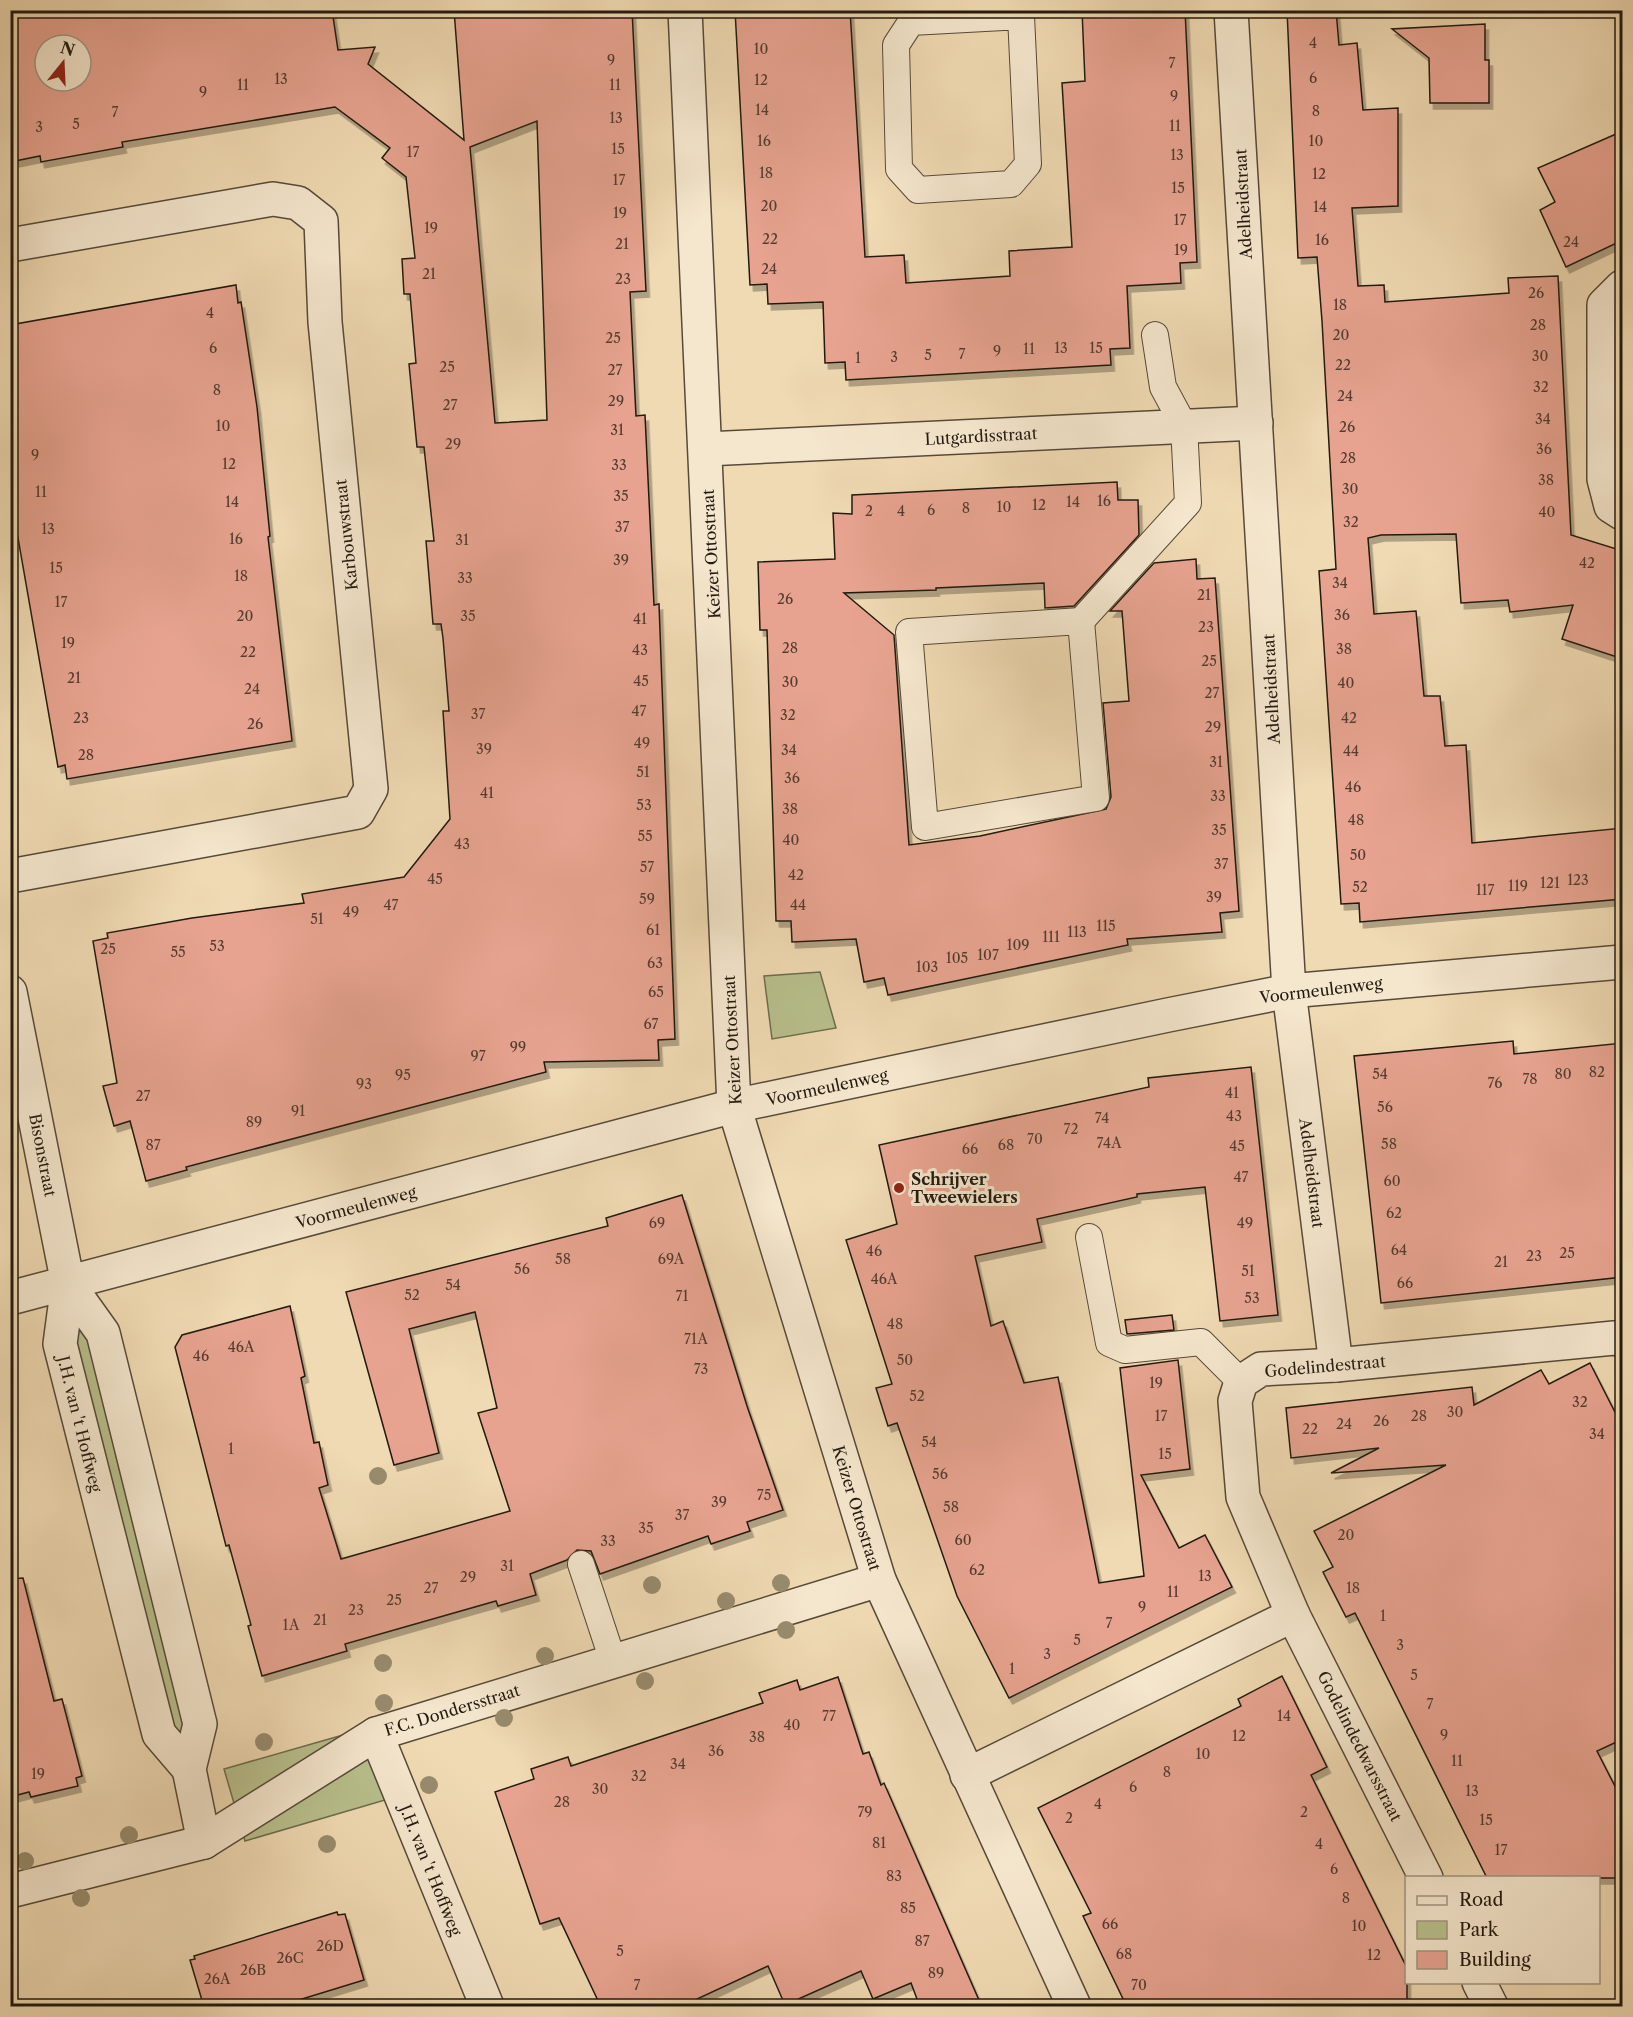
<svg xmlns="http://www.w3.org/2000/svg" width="1633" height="2017" font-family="'Libre Caslon Text',serif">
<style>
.green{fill:#b8c08d;stroke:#6e6d4e;stroke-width:1.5}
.building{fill:#e7a390;stroke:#231a10;stroke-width:1.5;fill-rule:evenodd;filter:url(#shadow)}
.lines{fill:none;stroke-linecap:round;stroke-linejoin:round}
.lane-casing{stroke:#564a39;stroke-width:28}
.street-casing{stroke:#564a39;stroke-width:36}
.lane{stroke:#f5e7ce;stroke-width:26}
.street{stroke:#f5e7ce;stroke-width:33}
.tree{fill:#988c6e}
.poi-dot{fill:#8f2418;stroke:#f5e7ce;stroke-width:2}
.labels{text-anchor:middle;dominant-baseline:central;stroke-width:6;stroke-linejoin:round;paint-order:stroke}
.number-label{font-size:14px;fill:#543c30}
.street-label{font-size:16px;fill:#231a10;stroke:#f5e7ce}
.poi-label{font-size:16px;font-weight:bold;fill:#231a10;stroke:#f5e7ce;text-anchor:start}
</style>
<defs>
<filter id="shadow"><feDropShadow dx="3.5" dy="6" stdDeviation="0" flood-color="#0004"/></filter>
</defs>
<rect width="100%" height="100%" fill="#f0dab3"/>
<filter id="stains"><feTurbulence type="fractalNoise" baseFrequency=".00333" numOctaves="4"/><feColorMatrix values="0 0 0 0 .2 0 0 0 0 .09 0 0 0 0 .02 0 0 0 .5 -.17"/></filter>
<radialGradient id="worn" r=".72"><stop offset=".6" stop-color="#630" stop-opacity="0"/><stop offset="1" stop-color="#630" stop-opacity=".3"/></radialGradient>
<g class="green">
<polygon points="820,972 836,1028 772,1039 764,976"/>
<polygon points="78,1331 85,1332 90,1336 187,1734 174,1737 72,1335"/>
<polygon points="364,1729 385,1800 245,1841 224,1769"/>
</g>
<g class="building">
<path d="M10,10H332L338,50L375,47L368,64L464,140L454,10H632L646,291L630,292L636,416L645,415L654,605L659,604L675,1039L658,1040L659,1060L544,1062L546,1072L186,1167L187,1170L146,1181L130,1121L114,1126L103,1086L117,1083L93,941L108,938L107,933L192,918L304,903L302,894L404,877L450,819L443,711H449L443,638L441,624H433L426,541H434L424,447H417L409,364L416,363L410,294H404L402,259L415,258L406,177L382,158L390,148L335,107L122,142L123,147L41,162L40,156L10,162ZM45,45H81V81H45ZM537,121L547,420L495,423L470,147Z"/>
<polygon points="735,10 850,10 865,257 904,255 906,283 1010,276 1009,251 1072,247 1062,83 1085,81 1082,10 1185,10 1197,262 1180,263 1181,283 1127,286 1130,348 1110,349 1111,365 846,380 845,362 825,363 823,302 768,304 767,284 750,285"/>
<polygon points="1287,10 1336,10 1339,45 1357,43 1363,110 1398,108 1398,206 1352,208 1358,286 1384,285 1385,302 1509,293 1508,278 1558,276 1571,535 1623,551 1623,659 1562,639 1573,605 1510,612 1508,600 1461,603 1456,534 1381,535 1368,538 1374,614 1416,611 1424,696 1440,696 1445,746 1466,745 1472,843 1623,828 1623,899 1360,922 1359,903 1341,904 1319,571 1336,569 1322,321 1317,257 1298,258"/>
<polygon points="1485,24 1485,60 1489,60 1489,103 1430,103 1429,58 1392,29"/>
<polygon points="1623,131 1623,240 1566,267 1540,210 1555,202 1538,168"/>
<polygon points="236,285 238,303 241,302 257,407 270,536 268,537 292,741 67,779 65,765 58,767 10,492 10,325"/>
<polygon points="1117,482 1118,500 1138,500 1139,535 1074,606 1045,608 1044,583 936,588 936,590 844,593 894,635 909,845 980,836 1106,809 1111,797 1103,703 1129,701 1122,611 1110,611 1154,563 1196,559 1197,579 1215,578 1239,911 1220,913 1222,932 1127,939 1128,945 888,995 884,978 864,982 856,939 792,942 791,921 776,921 767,630 760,630 758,562 835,559 833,513 852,514 852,495"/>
<polygon points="1513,1041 1514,1054 1623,1043 1623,1277 1381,1303 1354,1056"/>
<polygon points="1251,1067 1278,1315 1220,1321 1205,1187 1137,1194 1137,1197 1037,1219 1042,1242 975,1256 991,1326 1003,1321 1024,1383 1058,1377 1099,1583 1144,1576 1120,1368 1178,1360 1190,1469 1141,1475 1179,1548 1205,1535 1232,1587 1009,1698 957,1596 897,1423 888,1426 876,1388 892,1384 846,1240 897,1224 879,1145 1149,1087 1148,1078"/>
<polygon points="682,1195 747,1406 783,1510 747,1522 750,1531 711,1544 708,1536 600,1574 591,1551 577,1550 567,1560 530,1574 536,1595 498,1606 496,1601 345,1644 347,1651 262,1676 248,1626 251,1625 229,1545 226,1546 175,1347 182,1335 290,1306 305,1376 301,1378 314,1443 319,1442 328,1485 319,1488 341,1559 510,1511 478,1413 497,1408 475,1312 409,1329 439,1453 394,1465 346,1292 608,1226 606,1218"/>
<polygon points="1172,1315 1174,1330 1127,1334 1125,1320"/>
<polygon points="1590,1363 1623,1428 1623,1739 1597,1751 1623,1802 1623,1878 1487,1878 1355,1613 1346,1617 1323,1572 1333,1567 1314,1531 1446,1465 1331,1473 1379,1448 1291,1458 1286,1408 1472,1387 1474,1405 1541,1370 1549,1384"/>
<polygon points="23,1578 54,1701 62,1699 82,1776 76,1778 78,1786 31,1797 29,1792 10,1797 10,1579"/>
<polygon points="1282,1676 1327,1767 1311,1775 1407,1968 1407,2007 1127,2007 1083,1916 1091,1913 1038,1808 1241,1706 1238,1699"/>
<polygon points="838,1677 863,1754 869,1752 881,1785 884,1783 982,2007 920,2007 911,1983 873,1999 861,1971 785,2005 768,1966 680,2007 601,2007 559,1918 540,1924 495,1792 534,1779 531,1769 568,1757 571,1766 763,1703 759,1693 797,1680 800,1690"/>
<polygon points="337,1912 338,1915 345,1914 364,1980 276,2007 204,2007 190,1960 195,1959 194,1956"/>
</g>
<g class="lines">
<g class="lane-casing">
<g id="lane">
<polygon points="1021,16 1028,164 1011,184 918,190 899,169 896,45 911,22"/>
<polygon points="1081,621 1096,798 925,827 909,632"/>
<polyline points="1081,621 1188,503 1184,426 1163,387 1155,335"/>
<polyline points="1089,1237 1109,1343 1125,1350 1201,1342 1241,1382"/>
<polyline points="581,1564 613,1661"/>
</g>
</g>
<g class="street-casing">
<g id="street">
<polyline points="685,10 734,1106 879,1580 1074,2006"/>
<polyline points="1231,10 1289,991 1336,1365"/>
<polyline points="10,245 273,199 298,203 321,221 325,322 371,789 358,812 10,876"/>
<polyline points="1622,287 1604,305 1604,479 1611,506 1622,513"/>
<polyline points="706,449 1256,423"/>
<polyline points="10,992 68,1284 60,1344 159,1734 189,1769"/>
<polyline points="68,1284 103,1333 200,1724 189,1769 204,1842"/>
<polyline points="10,1298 734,1106 1168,1015 1289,991 1622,962"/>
<polyline points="1293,1615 1426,1878"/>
<polyline points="376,1734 487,2006"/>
<polyline points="967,1775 1293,1615 1243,1497 1235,1401 1241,1382 1261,1369 1336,1365 1614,1338 1622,1340"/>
<polyline points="10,1891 204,1842 376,1734 879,1580"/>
<polyline points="1479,1982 1491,2006"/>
</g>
</g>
<use href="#lane" class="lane"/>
<use href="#street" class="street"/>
</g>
<g class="tree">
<circle cx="378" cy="1476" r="9"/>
<circle cx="781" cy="1583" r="9"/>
<circle cx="652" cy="1585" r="9"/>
<circle cx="726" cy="1601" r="9"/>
<circle cx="786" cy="1630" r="9"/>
<circle cx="545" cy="1656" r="9"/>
<circle cx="383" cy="1663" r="9"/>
<circle cx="645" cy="1681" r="9"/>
<circle cx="384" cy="1703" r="9"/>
<circle cx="504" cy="1718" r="9"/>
<circle cx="264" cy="1742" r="9"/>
<circle cx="429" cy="1785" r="9"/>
<circle cx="129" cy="1835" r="9"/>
<circle cx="327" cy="1844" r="9"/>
<circle cx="25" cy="1861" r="9"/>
<circle cx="81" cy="1898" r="9"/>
</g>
<circle class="poi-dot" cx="899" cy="1188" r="6"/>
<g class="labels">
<g class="number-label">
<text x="1313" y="43">4</text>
<text x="761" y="49">10</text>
<text x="611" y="60">9</text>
<text x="1172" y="63">7</text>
<text x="1313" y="78">6</text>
<text x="281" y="79">13</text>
<text x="761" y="80">12</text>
<text x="243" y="85">11</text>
<text x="615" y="85">11</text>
<text x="203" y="92">9</text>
<text x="1174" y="96">9</text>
<text x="762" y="110">14</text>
<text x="1316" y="111">8</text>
<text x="115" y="112">7</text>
<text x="616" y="118">13</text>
<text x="76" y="124">5</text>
<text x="1175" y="126">11</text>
<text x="39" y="127">3</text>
<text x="764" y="141">16</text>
<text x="1316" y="141">10</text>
<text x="618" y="149">15</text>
<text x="413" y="152">17</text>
<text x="1177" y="155">13</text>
<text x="766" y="173">18</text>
<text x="1319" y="174">12</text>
<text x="619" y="180">17</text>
<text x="1178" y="188">15</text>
<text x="769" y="206">20</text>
<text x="1320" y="207">14</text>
<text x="620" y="213">19</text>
<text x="1180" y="220">17</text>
<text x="431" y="228">19</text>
<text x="770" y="239">22</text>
<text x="1322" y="240">16</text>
<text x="1571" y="242">24</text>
<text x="622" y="244">21</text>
<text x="1181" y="250">19</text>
<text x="769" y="269">24</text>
<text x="429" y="274">21</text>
<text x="623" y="279">23</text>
<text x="1536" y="293">26</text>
<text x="1340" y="305">18</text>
<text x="210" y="313">4</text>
<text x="1538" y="325">28</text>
<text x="1341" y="335">20</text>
<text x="613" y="338">25</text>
<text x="213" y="348">6</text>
<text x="1061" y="348">13</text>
<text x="1096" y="348">15</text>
<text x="1029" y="349">11</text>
<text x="997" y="351">9</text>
<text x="962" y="354">7</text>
<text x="928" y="355">5</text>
<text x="1540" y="356">30</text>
<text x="894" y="357">3</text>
<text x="858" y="358">1</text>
<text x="1343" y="365">22</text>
<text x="447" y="367">25</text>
<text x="615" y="370">27</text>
<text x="1541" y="387">32</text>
<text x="217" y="390">8</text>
<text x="1345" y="396">24</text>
<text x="616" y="401">29</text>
<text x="450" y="405">27</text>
<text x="1543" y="419">34</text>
<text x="223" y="426">10</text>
<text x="1347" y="427">26</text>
<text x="617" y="430">31</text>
<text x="453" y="444">29</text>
<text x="1544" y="449">36</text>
<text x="35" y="455">9</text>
<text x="1348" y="458">28</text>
<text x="229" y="464">12</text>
<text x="619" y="465">33</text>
<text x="1546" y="480">38</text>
<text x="1350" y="489">30</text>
<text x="41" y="492">11</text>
<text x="621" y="496">35</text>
<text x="1104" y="501">16</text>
<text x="232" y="502">14</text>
<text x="1073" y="502">14</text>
<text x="1039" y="505">12</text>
<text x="1004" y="507">10</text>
<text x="966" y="508">8</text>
<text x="931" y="510">6</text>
<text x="869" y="511">2</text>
<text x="901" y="511">4</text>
<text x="1547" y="512">40</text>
<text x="1351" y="522">32</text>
<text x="622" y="527">37</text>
<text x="48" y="529">13</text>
<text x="236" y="539">16</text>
<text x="462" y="540">31</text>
<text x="621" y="560">39</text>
<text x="1587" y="563">42</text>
<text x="56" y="568">15</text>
<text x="241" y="576">18</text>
<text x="465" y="578">33</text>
<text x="1340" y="583">34</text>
<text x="1204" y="595">21</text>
<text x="785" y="599">26</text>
<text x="61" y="602">17</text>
<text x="1342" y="615">36</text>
<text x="245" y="616">20</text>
<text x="468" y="616">35</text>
<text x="640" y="619">41</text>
<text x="1206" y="627">23</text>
<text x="68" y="643">19</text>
<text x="790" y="648">28</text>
<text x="1344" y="649">38</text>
<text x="640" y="650">43</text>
<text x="248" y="652">22</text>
<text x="1209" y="661">25</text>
<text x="74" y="678">21</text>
<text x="641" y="681">45</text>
<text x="790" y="682">30</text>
<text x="1346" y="683">40</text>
<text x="252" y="689">24</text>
<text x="1212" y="693">27</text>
<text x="639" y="711">47</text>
<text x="478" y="714">37</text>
<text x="788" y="715">32</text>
<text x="81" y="718">23</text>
<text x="1349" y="718">42</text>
<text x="255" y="724">26</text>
<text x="1213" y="727">29</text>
<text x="642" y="743">49</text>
<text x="484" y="749">39</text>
<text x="789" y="750">34</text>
<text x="1351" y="751">44</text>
<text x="86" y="755">28</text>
<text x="1216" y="762">31</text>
<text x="643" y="772">51</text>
<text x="792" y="778">36</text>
<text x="1353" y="787">46</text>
<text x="487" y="793">41</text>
<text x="1218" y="796">33</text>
<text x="644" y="805">53</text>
<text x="790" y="809">38</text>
<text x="1356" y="820">48</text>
<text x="1219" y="830">35</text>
<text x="645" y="836">55</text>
<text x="791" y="840">40</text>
<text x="462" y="844">43</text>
<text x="1358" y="855">50</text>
<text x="1221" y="864">37</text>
<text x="647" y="867">57</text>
<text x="796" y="875">42</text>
<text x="435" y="879">45</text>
<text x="1578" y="880">123</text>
<text x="1550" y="883">121</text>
<text x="1518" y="886">119</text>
<text x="1360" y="887">52</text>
<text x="1485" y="890">117</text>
<text x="1214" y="897">39</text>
<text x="647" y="899">59</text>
<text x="391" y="905">47</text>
<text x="798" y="905">44</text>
<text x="351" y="912">49</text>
<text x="317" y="919">51</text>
<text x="1106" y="926">115</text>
<text x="653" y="930">61</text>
<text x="1077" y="932">113</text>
<text x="1051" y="937">111</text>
<text x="1018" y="945">109</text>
<text x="217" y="946">53</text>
<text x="108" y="949">25</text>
<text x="178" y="952">55</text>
<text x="988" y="955">107</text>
<text x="957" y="958">105</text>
<text x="655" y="963">63</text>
<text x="927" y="967">103</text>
<text x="656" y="992">65</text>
<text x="651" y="1024">67</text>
<text x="518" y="1047">99</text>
<text x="478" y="1056">97</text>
<text x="1597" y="1072">82</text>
<text x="1380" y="1074">54</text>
<text x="1563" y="1074">80</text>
<text x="403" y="1075">95</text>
<text x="1530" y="1079">78</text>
<text x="1495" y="1083">76</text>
<text x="364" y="1084">93</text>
<text x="1232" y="1093">41</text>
<text x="143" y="1096">27</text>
<text x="1385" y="1107">56</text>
<text x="298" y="1111">91</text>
<text x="1234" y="1116">43</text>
<text x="1102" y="1118">74</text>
<text x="254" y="1122">89</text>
<text x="1071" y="1129">72</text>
<text x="1035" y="1139">70</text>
<text x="1109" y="1143">74A</text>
<text x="1389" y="1144">58</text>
<text x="153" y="1145">87</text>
<text x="1006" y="1145">68</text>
<text x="1237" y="1146">45</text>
<text x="970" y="1149">66</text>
<text x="1241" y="1177">47</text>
<text x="1392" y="1181">60</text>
<text x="1394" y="1213">62</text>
<text x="657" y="1223">69</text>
<text x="1245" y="1223">49</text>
<text x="1399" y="1250">64</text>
<text x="874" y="1251">46</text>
<text x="1567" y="1253">25</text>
<text x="1534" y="1256">23</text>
<text x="563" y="1259">58</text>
<text x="671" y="1259">69A</text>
<text x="1501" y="1262">21</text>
<text x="522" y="1269">56</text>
<text x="1248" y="1271">51</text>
<text x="884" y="1279">46A</text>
<text x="1405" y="1283">66</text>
<text x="453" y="1285">54</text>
<text x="412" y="1295">52</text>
<text x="682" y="1296">71</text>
<text x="1252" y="1298">53</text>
<text x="895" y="1324">48</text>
<text x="696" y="1339">71A</text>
<text x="241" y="1347">46A</text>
<text x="201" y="1356">46</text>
<text x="905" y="1360">50</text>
<text x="701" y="1369">73</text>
<text x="1156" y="1383">19</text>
<text x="917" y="1396">52</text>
<text x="1580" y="1402">32</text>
<text x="1455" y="1412">30</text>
<text x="1161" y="1416">17</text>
<text x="1419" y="1416">28</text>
<text x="1381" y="1421">26</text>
<text x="1344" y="1424">24</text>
<text x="1310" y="1429">22</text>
<text x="1597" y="1434">34</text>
<text x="929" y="1442">54</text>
<text x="231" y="1449">1</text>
<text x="1165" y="1454">15</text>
<text x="940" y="1474">56</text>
<text x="764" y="1495">75</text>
<text x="719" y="1502">39</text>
<text x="951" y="1507">58</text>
<text x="682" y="1515">37</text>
<text x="646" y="1528">35</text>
<text x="1346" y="1535">20</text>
<text x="963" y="1540">60</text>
<text x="608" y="1541">33</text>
<text x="507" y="1566">31</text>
<text x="977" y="1570">62</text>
<text x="1205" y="1576">13</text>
<text x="468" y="1577">29</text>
<text x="431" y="1588">27</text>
<text x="1353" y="1588">18</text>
<text x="1173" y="1592">11</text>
<text x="394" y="1600">25</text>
<text x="1142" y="1607">9</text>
<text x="356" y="1610">23</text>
<text x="1383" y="1616">1</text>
<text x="320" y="1620">21</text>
<text x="1109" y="1623">7</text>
<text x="291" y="1625">1A</text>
<text x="1077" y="1640">5</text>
<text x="1400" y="1645">3</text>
<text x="1047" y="1654">3</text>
<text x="1012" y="1669">1</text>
<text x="1414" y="1675">5</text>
<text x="1430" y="1704">7</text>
<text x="829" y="1716">77</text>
<text x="1284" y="1716">14</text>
<text x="792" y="1725">40</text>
<text x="1444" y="1735">9</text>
<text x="1239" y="1736">12</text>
<text x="757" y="1737">38</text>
<text x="716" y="1751">36</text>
<text x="1203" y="1754">10</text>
<text x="1457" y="1761">11</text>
<text x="678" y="1764">34</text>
<text x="1167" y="1772">8</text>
<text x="38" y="1774">19</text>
<text x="639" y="1776">32</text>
<text x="1133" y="1787">6</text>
<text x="600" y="1789">30</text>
<text x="1472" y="1791">13</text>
<text x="562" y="1802">28</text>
<text x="1098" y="1804">4</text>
<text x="865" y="1812">79</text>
<text x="1304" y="1812">2</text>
<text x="1069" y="1818">2</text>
<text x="1486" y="1820">15</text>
<text x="879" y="1843">81</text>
<text x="1319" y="1844">4</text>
<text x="1501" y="1850">17</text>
<text x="1334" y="1869">6</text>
<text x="894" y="1876">83</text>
<text x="1346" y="1898">8</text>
<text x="908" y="1908">85</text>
<text x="1110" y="1924">66</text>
<text x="1359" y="1926">10</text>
<text x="922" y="1941">87</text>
<text x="330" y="1946">26D</text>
<text x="620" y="1951">5</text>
<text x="1124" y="1954">68</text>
<text x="1374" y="1955">12</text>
<text x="290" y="1958">26C</text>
<text x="253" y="1970">26B</text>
<text x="936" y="1973">89</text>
<text x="217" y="1979">26A</text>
<text x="637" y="1985">7</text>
<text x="1139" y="1985">70</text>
</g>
<g class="street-label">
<text transform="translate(1243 204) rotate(-93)">Adelheidstraat</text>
<text transform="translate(981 436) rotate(-3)">Lutgardisstraat</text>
<text transform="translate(346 535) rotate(-96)">Karbouwstraat</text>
<text transform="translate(711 554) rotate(-93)">Keizer Ottostraat</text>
<text transform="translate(1271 689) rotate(-93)">Adelheidstraat</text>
<text transform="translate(1321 990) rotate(-7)">Voormeulenweg</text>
<text transform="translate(732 1040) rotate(-93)">Keizer Ottostraat</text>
<text transform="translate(827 1087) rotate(-12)">Voormeulenweg</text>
<text transform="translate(43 1155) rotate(79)">Bisonstraat</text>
<text transform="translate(1312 1173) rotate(83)">Adelheidstraat</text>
<text transform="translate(356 1207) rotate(-15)">Voormeulenweg</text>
<text transform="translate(1325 1366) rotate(-5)">Godelindestraat</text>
<text transform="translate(80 1424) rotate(76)">J.H. van 't Hoffweg</text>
<text transform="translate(857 1508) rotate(73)">Keizer Ottostraat</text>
<text transform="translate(452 1710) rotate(-17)">F.C. Dondersstraat</text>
<text transform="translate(1360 1746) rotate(63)">Godelindedwarsstraat</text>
<text transform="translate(431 1870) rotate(68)">J.H. van 't Hoffweg</text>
</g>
<g class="poi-label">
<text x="911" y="1179">Schrijver<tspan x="911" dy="18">Tweewielers</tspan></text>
</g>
</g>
<rect width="1633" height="2017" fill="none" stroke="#f0dab3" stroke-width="36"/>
<rect x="12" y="12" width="1609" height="1993" fill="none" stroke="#231a10" stroke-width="3"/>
<rect x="18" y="18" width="1597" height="1981" fill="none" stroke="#231a10" stroke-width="1.5"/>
<rect x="1405" y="1876" width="195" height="108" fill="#f5e7ce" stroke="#a19582" stroke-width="1.5"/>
<rect x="1417" y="1896" width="30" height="9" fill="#f5e7ce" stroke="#a19582" stroke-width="1.5"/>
<text x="1459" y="1906" font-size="18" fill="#231a10">Road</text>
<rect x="1417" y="1921" width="30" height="18" fill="#b8c08d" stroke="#a19582" stroke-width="1.5"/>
<text x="1459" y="1936" font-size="18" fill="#231a10">Park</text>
<rect x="1417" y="1951" width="30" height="18" fill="#e7a390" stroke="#a19582" stroke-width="1.5"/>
<text x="1459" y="1966" font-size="18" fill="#231a10">Building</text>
<g transform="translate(63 63) rotate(18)"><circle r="28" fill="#f5e7ce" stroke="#a19582" stroke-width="1.5"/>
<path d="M0-4.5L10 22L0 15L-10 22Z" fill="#8f2418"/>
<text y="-9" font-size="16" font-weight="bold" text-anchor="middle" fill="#231a10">N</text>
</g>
<rect width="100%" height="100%" filter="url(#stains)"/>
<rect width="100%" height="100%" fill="url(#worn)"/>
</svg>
